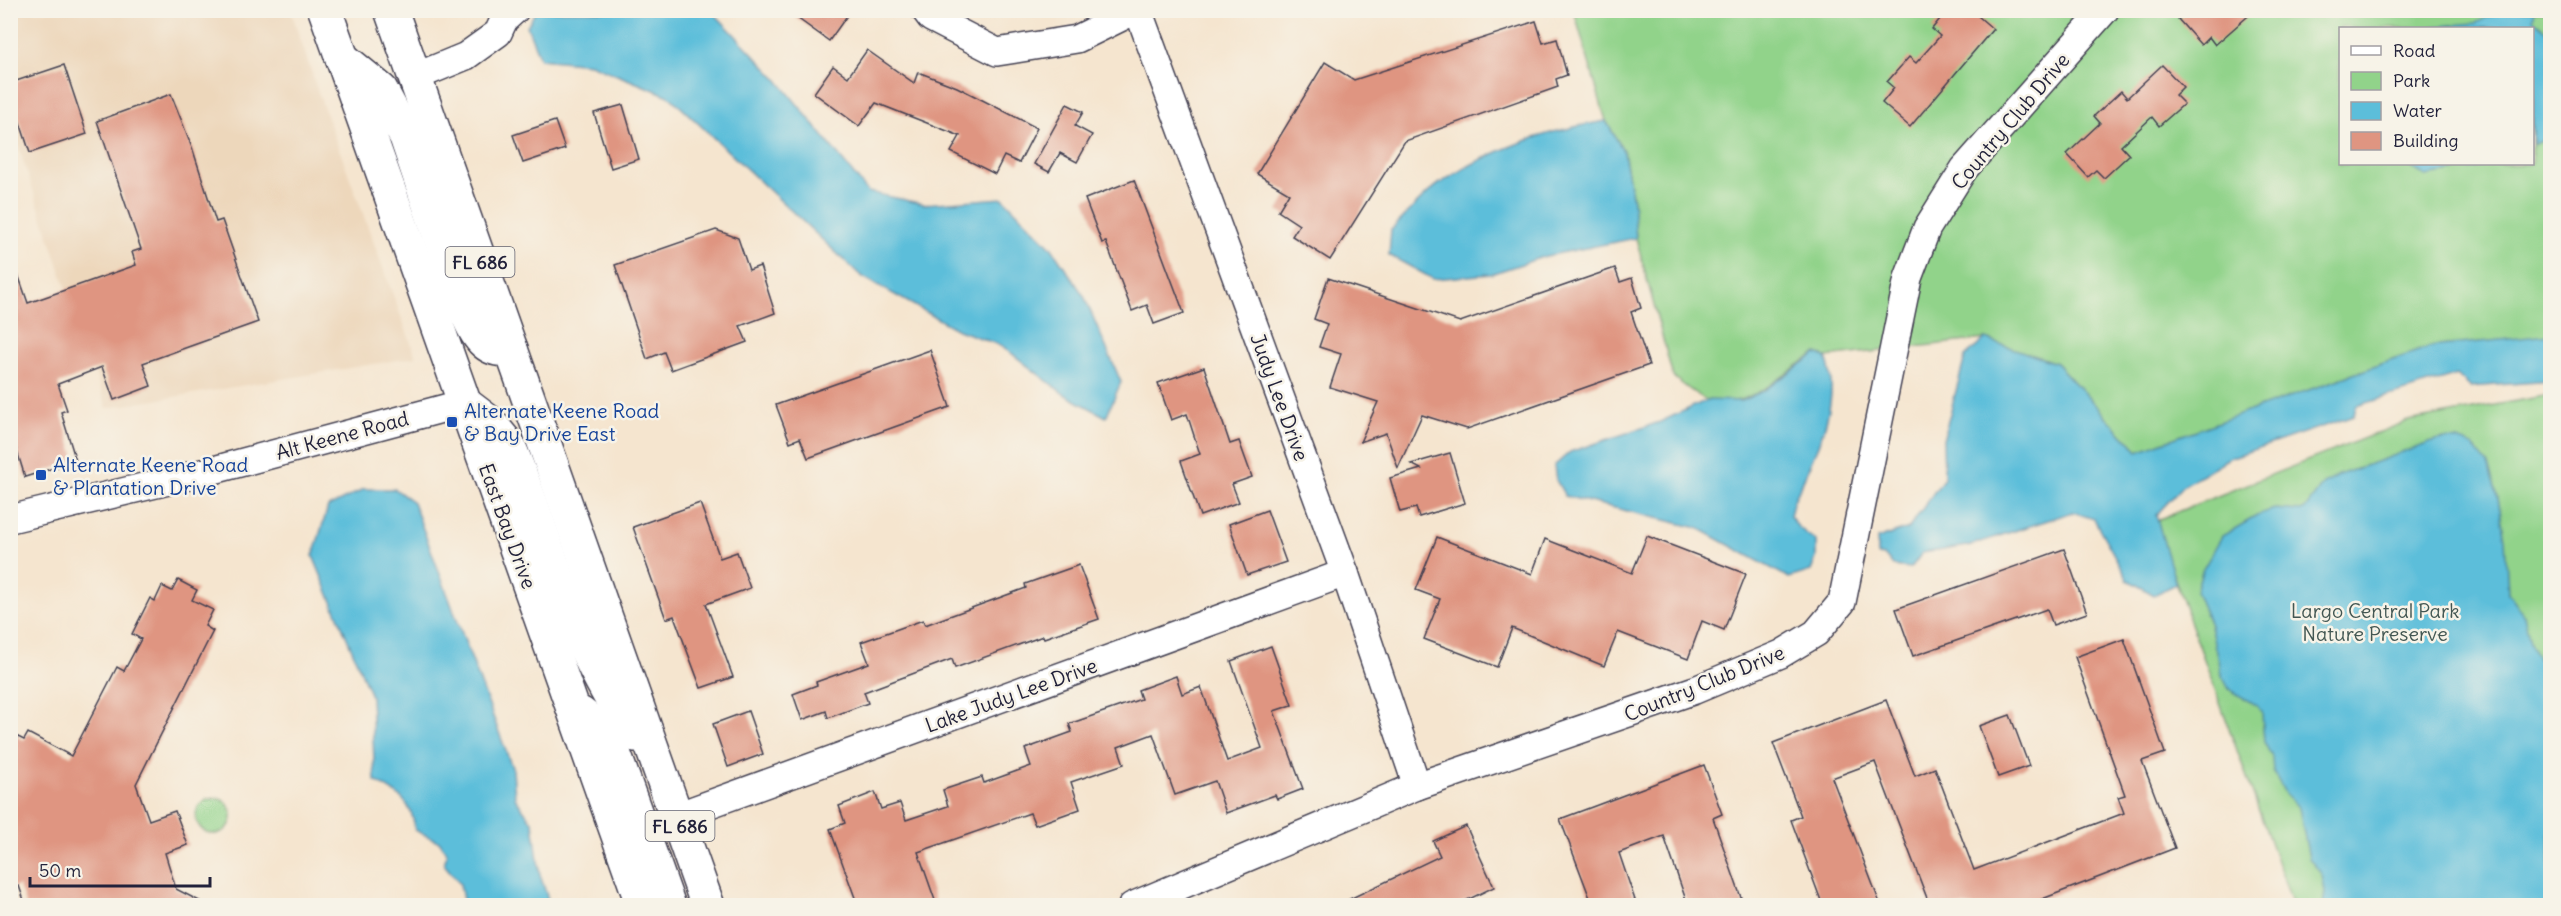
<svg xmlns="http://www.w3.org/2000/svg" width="2561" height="916" font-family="Delius,sans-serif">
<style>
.built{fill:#edd7bb}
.green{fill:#91d38a;stroke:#5a7a62;stroke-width:1.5;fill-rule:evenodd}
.water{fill:#5cbeda;stroke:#3f708a;stroke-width:1.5}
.building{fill:#df9581}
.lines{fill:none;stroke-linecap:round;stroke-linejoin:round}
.minor-casing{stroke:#423f51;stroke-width:30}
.major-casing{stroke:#423f51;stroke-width:36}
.minor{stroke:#fff;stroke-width:27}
.major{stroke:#fff;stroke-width:33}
.transit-dot{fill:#1a4fb4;stroke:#f7f3e8;stroke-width:2}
.labels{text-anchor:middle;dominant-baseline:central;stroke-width:5;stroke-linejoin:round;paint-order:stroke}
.shield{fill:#f7f3e8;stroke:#62616f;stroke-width:1.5}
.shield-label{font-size:18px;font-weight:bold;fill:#22223b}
.street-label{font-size:20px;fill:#22223b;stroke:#f7f3e8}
.transit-label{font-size:20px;fill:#164399;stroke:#f7f3e8;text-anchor:start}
.park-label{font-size:20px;fill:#435753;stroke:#f7f3e8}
</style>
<rect width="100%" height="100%" fill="#f7f3e8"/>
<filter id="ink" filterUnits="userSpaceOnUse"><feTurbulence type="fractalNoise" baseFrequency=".0167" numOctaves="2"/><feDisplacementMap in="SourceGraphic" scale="12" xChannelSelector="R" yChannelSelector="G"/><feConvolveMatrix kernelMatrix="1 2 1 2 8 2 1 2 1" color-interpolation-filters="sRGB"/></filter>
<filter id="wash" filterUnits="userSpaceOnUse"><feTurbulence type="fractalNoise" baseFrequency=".008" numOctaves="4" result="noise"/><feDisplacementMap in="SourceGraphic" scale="24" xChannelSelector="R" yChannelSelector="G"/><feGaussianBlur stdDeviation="1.35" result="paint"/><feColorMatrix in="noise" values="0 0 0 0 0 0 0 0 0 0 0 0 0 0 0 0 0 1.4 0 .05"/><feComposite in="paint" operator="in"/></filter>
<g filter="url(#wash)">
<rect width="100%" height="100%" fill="#f5e5cf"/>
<polygon class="built" points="10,11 291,11 318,92 416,357 107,408 11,125"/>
<g class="green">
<path d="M1574,11H2550V336L2429,347L2138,451L2056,363L1985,339L1826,357L1816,354C1780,373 1753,411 1708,400C1697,397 1683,384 1673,377L1636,238L1633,201L1624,152L1606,121ZM2340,28H2532V164H2340Z"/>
<polygon points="2550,395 2550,905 2293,905 2154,521 2408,421"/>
<circle cx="214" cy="816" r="18"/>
</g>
<g class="water">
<polygon points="2502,10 2535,11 2533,19 2550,33 2550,137 2533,145 2532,28 2416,28 2476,23"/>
<polygon points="536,11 712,11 777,79 868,192 924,204 1003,198 1051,247 1084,296 1121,382 1106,417 1064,394 1002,346 958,330 861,276 669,96 590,64 540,59 527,26"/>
<path d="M1606,121L1624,152L1633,201L1636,238L1546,256L1491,274L1433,279L1389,255L1391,230C1407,215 1423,194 1442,182C1492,149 1547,130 1606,121Z"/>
<polygon points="2404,164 2487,164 2477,168 2426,176"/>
<polygon points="2550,335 2550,381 2470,387 2457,375 2356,406 2354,416 2229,458 2184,485 2156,515 2176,584 2154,595 2128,580 2094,519 2073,512 1968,546 1922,553 1911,568 1893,566 1885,556 1878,555 1877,539 1909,528 1944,478 1943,440 1965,357 1985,339 2056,363 2138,451 2429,347"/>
<path d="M1816,354L1826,357C1844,405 1811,460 1793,503L1790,516L1798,527L1816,541V558L1811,571L1789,578L1698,528L1565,496L1556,480L1554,466L1570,452L1660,422L1707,400L1741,401L1763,391Z"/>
<polygon points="2441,439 2458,440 2473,446 2488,465 2498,498 2505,539 2508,593 2524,615 2530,643 2548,678 2544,700 2550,714 2550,905 2323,905 2325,892 2322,875 2309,858 2299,808 2285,793 2273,771 2272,757 2264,742 2262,713 2257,706 2229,689 2221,674 2210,625 2196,591 2202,571 2222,536 2262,513 2275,509 2301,511 2305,509 2323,484 2339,475"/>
<path d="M364,489H395L413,502L513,770L515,798L533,823L540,875L550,905H464L460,884L444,864L447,853L440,842L415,830C412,800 399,795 375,781L371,696L313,556L328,507Z"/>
</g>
<g id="blocks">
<g class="building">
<polygon points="786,10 851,10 829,41"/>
<polygon points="1947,10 1971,10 1993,29 1910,127 1882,103 1894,88 1887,82 1909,57 1916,63 1940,36 1932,29"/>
<polygon points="2189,10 2255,10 2215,45 2209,37 2201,45 2178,19"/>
<polygon points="1536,21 1543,43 1557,39 1567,75 1556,79 1558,87 1405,141 1330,260 1292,236 1299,225 1278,211 1289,193 1257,174 1325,62 1354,80"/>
<polygon points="867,50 914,83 918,72 957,87 1037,128 1019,163 1004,156 995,174 951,152 960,136 876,103 859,126 814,93 833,66 848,77"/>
<polygon points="64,65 87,134 30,153 10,92 10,83"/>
<polygon points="2162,65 2183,87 2175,95 2184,104 2159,126 2152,117 2121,146 2129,155 2104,178 2096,170 2088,177 2067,154 2100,123 2094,116 2121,91 2127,98"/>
<polygon points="171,94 192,147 216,222 222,220 258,322 143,363 151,386 114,400 102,367 58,384 67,410 61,412 76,461 25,477 10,428 10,260 13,260 28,303 136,265 132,252 141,249 97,121"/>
<polygon points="1067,104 1083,112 1075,126 1092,135 1077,162 1060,153 1049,172 1034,164"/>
<polygon points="623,105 639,159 611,168 594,113"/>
<polygon points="555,121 565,149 523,163 513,135"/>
<polygon points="1134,180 1184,313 1154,324 1147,305 1132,311 1106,242 1102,243 1085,199"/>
<polygon points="716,230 738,238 749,270 760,266 775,313 740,326 747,342 671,370 664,352 647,359 615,265"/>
<polygon points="1615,268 1620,282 1632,278 1641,308 1631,312 1649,365 1467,429 1422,415 1398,468 1386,433 1360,442 1378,402 1330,387 1341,354 1319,347 1327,324 1314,319 1328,278 1460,322"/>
<polygon points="930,350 950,407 808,458 800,438 790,442 776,405"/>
<polygon points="1204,367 1230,444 1239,441 1252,477 1232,484 1239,502 1200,516 1181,461 1200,454 1187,414 1171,420 1158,383"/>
<polygon points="1450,453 1465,503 1419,517 1416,508 1400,512 1390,478 1421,469 1411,464"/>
<polygon points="700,503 720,558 737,552 750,588 706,604 733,677 701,688 674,616 666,619 633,527"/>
<polygon points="1267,510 1286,562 1247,575 1229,524"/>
<polygon points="1647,536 1746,574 1724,630 1702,621 1688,659 1618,632 1604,666 1512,628 1497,667 1424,639 1440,599 1416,590 1437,537 1532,574 1545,539 1632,573"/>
<polygon points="2064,549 2087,613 2053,625 2047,609 1913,656 1896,609"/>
<polygon points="1079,565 1099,619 1044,638 1043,636 955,668 952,659 864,692 868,703 828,718 826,711 802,720 793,694 817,685 816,682 869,663 861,642 923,620 925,625 1026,588 1025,584"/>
<polygon points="178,580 197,590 192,600 213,610 205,626 213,631 136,784 149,820 175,811 188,845 165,853 176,889 209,906 26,906 19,886 10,889 10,733 24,740 28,733 71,756 117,667 124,671 141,639 132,634 150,598 155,601 162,586 172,591"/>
<polygon points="2124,639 2165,753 2142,761 2175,848 2024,906 1930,906 1875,762 1832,778 1881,906 1823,906 1791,820 1801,816 1773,743 1886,700 1915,776 1935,768 1974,870 2124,813 2118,797 2125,795 2075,657"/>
<polygon points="1271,646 1292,705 1274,711 1303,789 1277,799 1275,795 1226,813 1215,781 1175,795 1153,734 1118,747 1124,764 1071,782 1080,809 1035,825 1030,813 918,852 937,906 858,906 830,829 845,823 839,806 875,792 881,809 900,803 906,820 948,806 943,790 982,777 984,783 1031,766 1025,749 1072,732 1069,724 1141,699 1138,690 1176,676 1182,694 1201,687 1227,761 1262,748 1231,661"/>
<polygon points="748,711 763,754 728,767 713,724"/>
<polygon points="2010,715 2029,766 1998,777 1979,726"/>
<polygon points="1704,765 1722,814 1713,818 1744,906 1688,906 1664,836 1619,853 1637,906 1593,906 1560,819"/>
<polygon points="1466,826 1494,887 1455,906 1335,906 1440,856 1433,841"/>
</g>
</g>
</g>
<g filter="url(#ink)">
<use href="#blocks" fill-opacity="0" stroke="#423f51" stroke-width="1.5"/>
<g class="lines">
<g class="minor-casing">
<g id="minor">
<polyline points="925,10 931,18 997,52 1077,39 1136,10"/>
<polyline points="1138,10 1345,573 1417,786"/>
<polyline points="415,77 466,56 498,33 504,20 515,10"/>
<polyline points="10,519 210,471 464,403"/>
<polyline points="677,816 1345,573"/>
<polyline points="1132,906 1417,786 1695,690 1781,654 1816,633 1842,602 1908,278 1927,228 1964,169 2105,10"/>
</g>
</g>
<g class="major-casing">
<g id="major">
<polyline points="325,10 643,906"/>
<polyline points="391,10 708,906"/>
<path d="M342,58L381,90L406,137L463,305C474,328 481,354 511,349"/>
<path d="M464,403L489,422L509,446C550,543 572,649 635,735"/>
<polyline points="580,713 600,729 613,750 669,906"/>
</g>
</g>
<use href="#minor" class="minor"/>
<use href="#major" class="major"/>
</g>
</g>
<g class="transit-dot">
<rect x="446" y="416" width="12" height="12" rx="3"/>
<rect x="35" y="469" width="12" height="12" rx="3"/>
</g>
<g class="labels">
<g class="shield">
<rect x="445.5" y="247" width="69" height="30" rx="4.5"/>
<rect x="645.5" y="811" width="69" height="30" rx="4.5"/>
</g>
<g class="shield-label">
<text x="480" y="262">FL 686</text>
<text x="680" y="826">FL 686</text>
</g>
<g class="street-label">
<text transform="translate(2010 121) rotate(-50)">Country Club Drive</text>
<text transform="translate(1280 397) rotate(70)">Judy Lee Drive</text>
<text transform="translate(342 435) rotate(-15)">Alt Keene Road</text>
<text transform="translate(508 526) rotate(70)">East Bay Drive</text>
<text transform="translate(1704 683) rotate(-22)">Country Club Drive</text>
<text transform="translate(1011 695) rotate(-20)">Lake Judy Lee Drive</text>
</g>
<g class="transit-label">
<text x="464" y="410">Alternate Keene Road<tspan x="464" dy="23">&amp; Bay Drive East</tspan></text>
<text x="53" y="464">Alternate Keene Road<tspan x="53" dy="23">&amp; Plantation Drive</tspan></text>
</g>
<g class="park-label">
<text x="2375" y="610">Largo Central Park<tspan x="2375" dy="23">Nature Preserve</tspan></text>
</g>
</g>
<rect width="2561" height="916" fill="none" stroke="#f7f3e8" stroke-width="36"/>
<rect x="2339" y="27" width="195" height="138" fill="#f7f3e8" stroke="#a29fa3" stroke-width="1.5"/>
<rect x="2351" y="46" width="30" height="9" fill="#ffffff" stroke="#a29fa3" stroke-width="1.5"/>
<text x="2393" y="57" font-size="18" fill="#22223b">Road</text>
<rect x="2351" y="72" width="30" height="18" fill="#91d38a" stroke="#a29fa3" stroke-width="1.5"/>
<text x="2393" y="87" font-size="18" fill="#22223b">Park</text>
<rect x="2351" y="102" width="30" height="18" fill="#5cbeda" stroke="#a29fa3" stroke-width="1.5"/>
<text x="2393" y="117" font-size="18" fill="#22223b">Water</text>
<rect x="2351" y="132" width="30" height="18" fill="#df9581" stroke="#a29fa3" stroke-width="1.5"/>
<text x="2393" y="147" font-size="18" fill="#22223b">Building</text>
<path d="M30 877v9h180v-9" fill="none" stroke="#22223b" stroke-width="3"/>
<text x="39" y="877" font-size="18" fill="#22223b" stroke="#f7f3e8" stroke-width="4.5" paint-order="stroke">50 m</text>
</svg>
